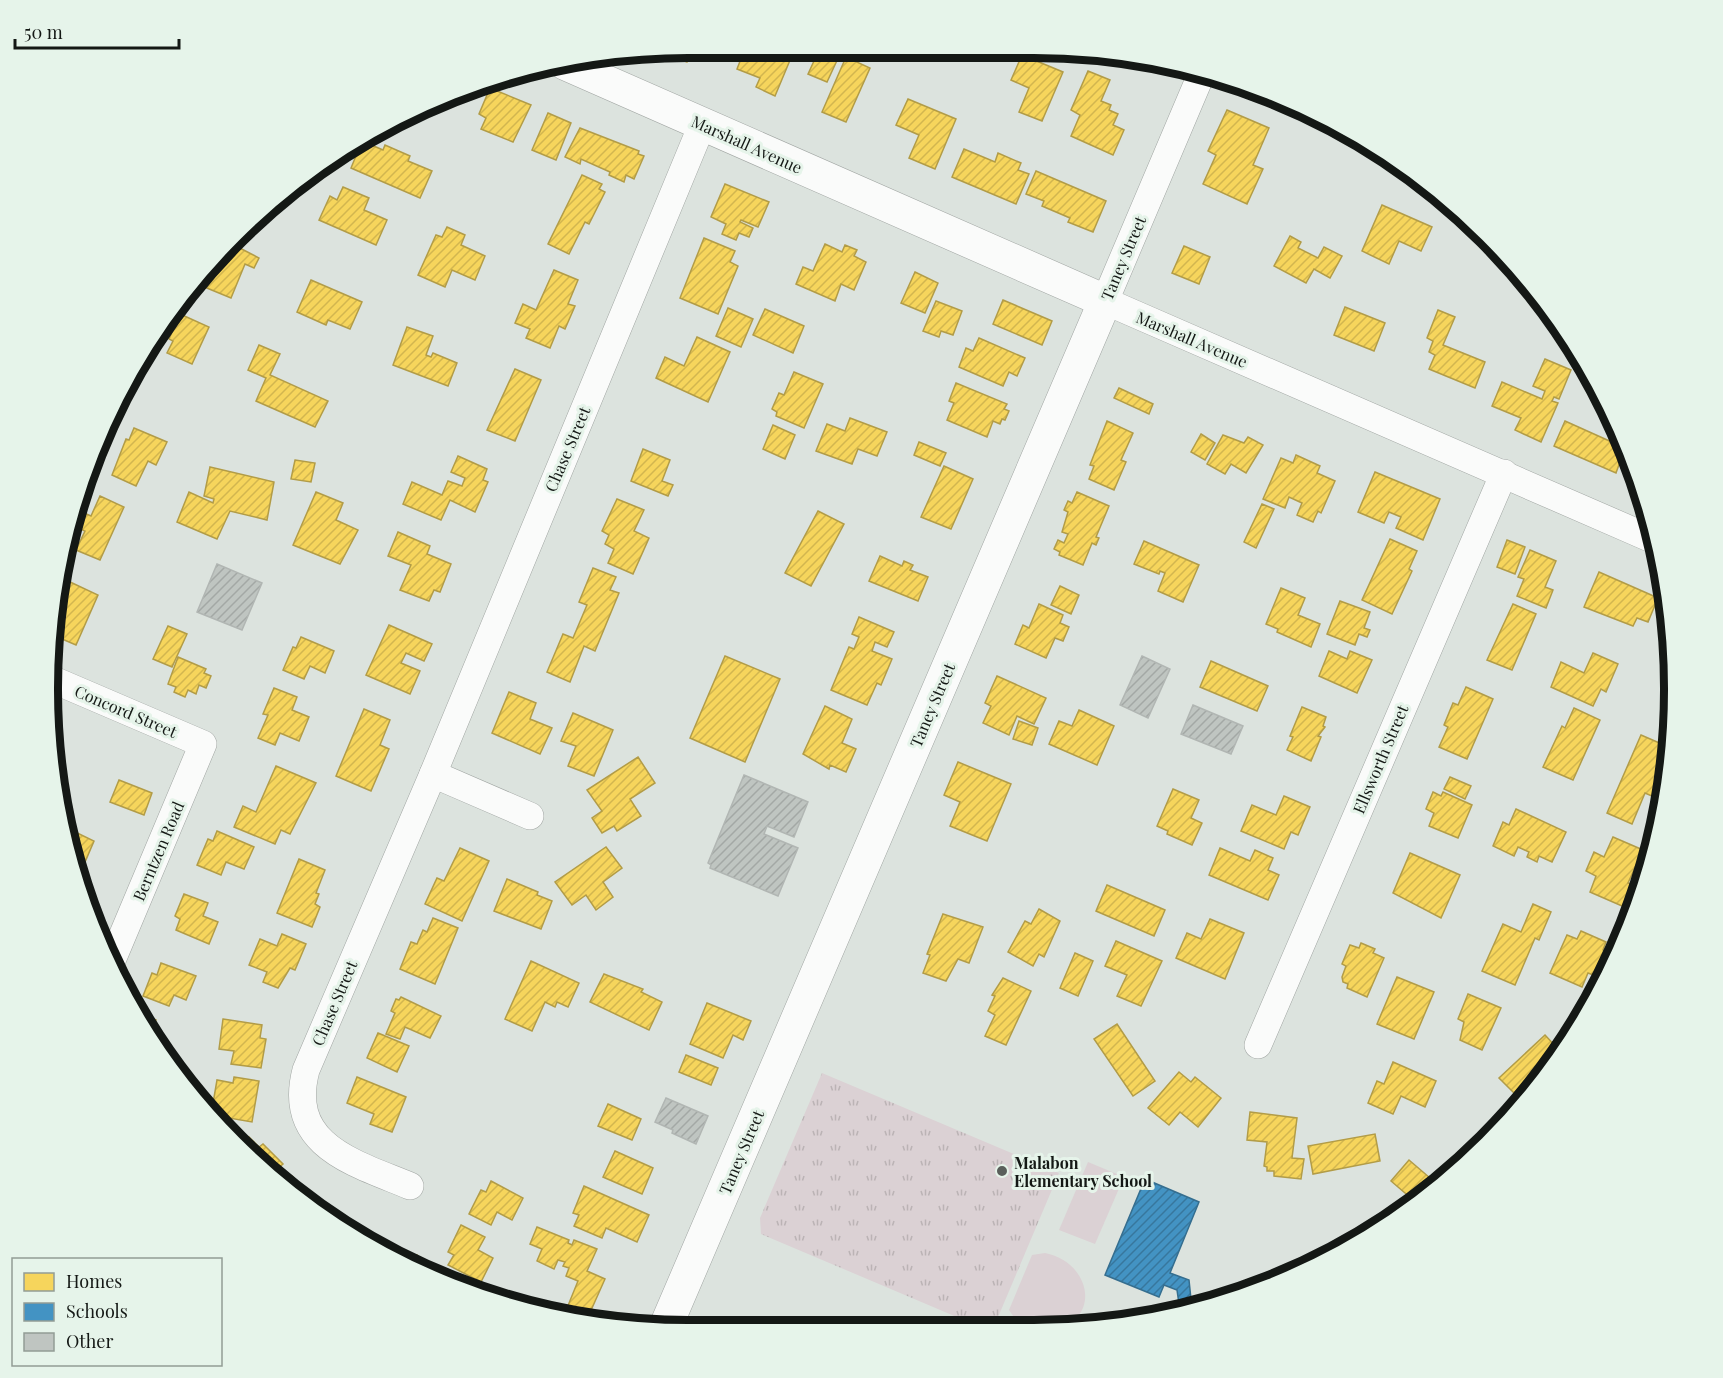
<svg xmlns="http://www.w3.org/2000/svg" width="1723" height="1378" font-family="'Playfair Display',serif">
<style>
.grass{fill:url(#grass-tufts)}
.green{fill:#dbd1d4}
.homes{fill:url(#homes-hatch);stroke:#b29c47;stroke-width:1.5}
.schools{fill:url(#schools-hatch);stroke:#356e8f;stroke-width:1.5}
.building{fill:url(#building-hatch);stroke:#b1b6b3;stroke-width:1.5}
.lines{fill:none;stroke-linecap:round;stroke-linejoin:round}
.street-casing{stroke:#a0a5a2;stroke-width:28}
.secondary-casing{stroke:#a0a5a2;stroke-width:34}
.street{stroke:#fafbfa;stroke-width:27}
.secondary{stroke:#fafbfa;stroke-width:33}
.poi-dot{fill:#5a5f5b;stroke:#e6f4ea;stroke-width:2}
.labels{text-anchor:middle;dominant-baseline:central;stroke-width:6;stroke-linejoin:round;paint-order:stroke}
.street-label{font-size:16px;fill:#141815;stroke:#e6f4ea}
.poi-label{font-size:16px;font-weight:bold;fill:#141815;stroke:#e6f4ea;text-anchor:start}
.rim{fill:none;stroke:#141815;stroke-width:8}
</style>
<defs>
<pattern id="grass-tufts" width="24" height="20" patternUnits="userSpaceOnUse" patternTransform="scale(1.5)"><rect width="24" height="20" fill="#dbd1d4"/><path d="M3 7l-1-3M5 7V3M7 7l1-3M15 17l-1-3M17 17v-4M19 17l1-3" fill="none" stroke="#bbb3b5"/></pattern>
<pattern id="homes-hatch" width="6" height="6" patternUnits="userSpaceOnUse" patternTransform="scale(1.5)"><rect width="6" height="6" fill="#f6d55c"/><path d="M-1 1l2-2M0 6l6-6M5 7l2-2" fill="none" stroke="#d2b64f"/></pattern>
<pattern id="schools-hatch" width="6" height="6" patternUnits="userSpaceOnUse" patternTransform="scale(1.5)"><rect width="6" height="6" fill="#4393c3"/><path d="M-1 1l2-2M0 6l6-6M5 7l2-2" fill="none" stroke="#37779d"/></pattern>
<pattern id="building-hatch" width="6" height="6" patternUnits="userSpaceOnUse" patternTransform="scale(1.5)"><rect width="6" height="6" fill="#bfc5c1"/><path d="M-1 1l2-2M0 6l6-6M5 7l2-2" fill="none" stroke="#a3a8a5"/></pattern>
</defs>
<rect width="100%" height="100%" fill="#dce3de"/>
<polygon class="grass" points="822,1073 1059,1173 993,1329 985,1329 761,1234 760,1218"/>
<g class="green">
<polygon points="1088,1162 1124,1177 1095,1244 1059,1230"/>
<path d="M1045,1253C1084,1260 1102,1307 1065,1327C1059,1330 1049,1329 1042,1329C1025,1329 1019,1325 1009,1310L1032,1255Z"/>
<polygon points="1134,1310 1155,1316 1114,1322 1125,1313"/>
</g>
<g class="homes">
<polygon points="692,48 687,62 661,52 689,48"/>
<polygon points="776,48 793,53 775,96 756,87 760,78 737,69 744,51 771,61"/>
<polygon points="820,48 840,54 827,82 808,74"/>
<polygon points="951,49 974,49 971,57"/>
<polygon points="1022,55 1063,72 1042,121 1019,112 1029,88 1011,80"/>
<polygon points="846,57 870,68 846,122 822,112"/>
<polygon points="1088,71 1110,80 1101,101 1111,105 1109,110 1118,114 1113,125 1124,130 1113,155 1071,136 1080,115 1071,110"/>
<polygon points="490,88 531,105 513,142 481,129 486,118 479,114"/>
<polygon points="908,99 956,119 935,169 909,158 919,135 896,125"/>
<polygon points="1227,110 1269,128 1253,165 1263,169 1247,204 1203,184 1216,155 1208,151"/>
<polygon points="548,113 571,123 556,160 532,150"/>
<polygon points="580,128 639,151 638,154 644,156 634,179 626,175 624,182 609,175 610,172 581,159 580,164 565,157"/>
<polygon points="362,141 383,150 385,145 410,156 408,161 432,171 420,198 351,168"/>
<polygon points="964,149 995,162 998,153 1021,163 1018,170 1029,174 1016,204 952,177"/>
<polygon points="1036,171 1106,201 1093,232 1068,222 1070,218 1042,206 1044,201 1026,194"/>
<polygon points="582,175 602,184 599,189 605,192 589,224 585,222 569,254 548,244"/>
<polygon points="725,184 769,202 758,227 741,220 740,222 753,228 749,237 739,233 736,240 722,234 726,224 711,217"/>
<polygon points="343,187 369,198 364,210 387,220 376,245 319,220 330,196 337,200"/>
<polygon points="1382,205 1432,227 1421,251 1399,241 1389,264 1362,251"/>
<polygon points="447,227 465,235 461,245 485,256 475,280 452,270 445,287 418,275 436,235 442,237"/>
<polygon points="1290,236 1301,242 1298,248 1318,258 1324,247 1342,256 1330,278 1314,269 1306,283 1274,266"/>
<polygon points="704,238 735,251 730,262 738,266 718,314 680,298"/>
<polygon points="230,243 259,258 254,268 245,264 231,298 202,286 208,271"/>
<polygon points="825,244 842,252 845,245 857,250 854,256 866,262 854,290 841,284 835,301 796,284 803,267 813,271"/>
<polygon points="1184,246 1210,257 1199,284 1172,273"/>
<polygon points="554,270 578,280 568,304 575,306 565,329 559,326 550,348 526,338 530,329 515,323 523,304 536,310"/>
<polygon points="915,272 938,283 925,313 901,303"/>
<polygon points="311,280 362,302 350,329 328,320 326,325 297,312"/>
<polygon points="1003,300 1052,321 1042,345 993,324"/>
<polygon points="936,301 962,311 953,335 941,331 939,337 923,331"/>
<polygon points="1345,307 1385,323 1374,351 1334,335"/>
<polygon points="728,308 753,319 741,347 716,336"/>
<polygon points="765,309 804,326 793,353 753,335"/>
<polygon points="1438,310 1455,317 1443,345 1485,362 1475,388 1429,369 1435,355 1429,352 1433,341 1427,338"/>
<polygon points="180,314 209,327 192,364 167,353 173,341 169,339"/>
<polygon points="407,327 433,336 426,355 431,357 433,353 457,363 448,386 393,365"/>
<polygon points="697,337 730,352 708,402 656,378 665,357 684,366"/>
<polygon points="979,338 1025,358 1017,376 1009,372 1003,386 959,367 966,348 973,351"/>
<polygon points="259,345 280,354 270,375 328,401 315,427 256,401 266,378 248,370"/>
<polygon points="1545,359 1571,370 1559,399 1554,397 1552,401 1558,403 1541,442 1515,430 1521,418 1492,406 1502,382 1542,399 1545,391 1533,386"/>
<polygon points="515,369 541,380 515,441 487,430"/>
<polygon points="794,372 823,384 804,428 776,416 777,412 772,409 779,393 784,395"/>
<polygon points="956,383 1007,404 1004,409 1009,411 1005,420 1002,419 1000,424 993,421 987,437 947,420 954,403 949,401"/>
<polygon points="1119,388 1153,404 1149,414 1114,398"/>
<polygon points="850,418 887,432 877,456 858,449 852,464 816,451 827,424 845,431"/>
<polygon points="1107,421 1133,433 1121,460 1126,462 1114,490 1089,479 1094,466 1090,465"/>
<polygon points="1565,421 1625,448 1616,473 1554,446"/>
<polygon points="773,425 795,435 785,459 763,449"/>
<polygon points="134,428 167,442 156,465 148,461 136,486 112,475 126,439 129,440"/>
<polygon points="1201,434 1215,443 1205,460 1191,452"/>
<polygon points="1223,435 1244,443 1248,437 1263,445 1246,473 1231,464 1225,474 1207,464"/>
<polygon points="919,442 946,453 940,466 914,455"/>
<polygon points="643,449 670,460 662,481 673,485 668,496 631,481"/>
<polygon points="1296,455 1320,466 1317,473 1335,481 1321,513 1318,511 1313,522 1297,515 1302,503 1289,497 1285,508 1263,499 1281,458 1293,463"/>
<polygon points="458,456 487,469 483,480 488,482 475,512 450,500 441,520 403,504 412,482 442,495 448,481 462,486 465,478 451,472"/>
<polygon points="295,460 315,463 311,482 291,479"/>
<polygon points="944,466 973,479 951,529 921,517"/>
<polygon points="210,467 274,482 267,520 230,511 217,539 177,522 189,492 213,503 214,499 204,496"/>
<polygon points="1375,472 1440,499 1423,540 1396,528 1401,517 1389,512 1384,523 1358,512"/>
<polygon points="316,492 343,503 336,520 358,530 340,564 293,545"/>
<polygon points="1077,492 1109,506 1096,537 1099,538 1096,545 1092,543 1083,565 1059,555 1060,552 1054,549 1058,540 1064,543 1068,534 1062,532 1068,512 1064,510 1068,501 1072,503"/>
<polygon points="100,496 124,507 100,560 76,550 85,531 76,527 82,512 91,516"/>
<polygon points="617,499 644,510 634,531 649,538 633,574 608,563 614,549 605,544 609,535 602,531"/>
<polygon points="1262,504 1274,509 1256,548 1244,542"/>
<polygon points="818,511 844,524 811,586 785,573"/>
<polygon points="398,532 430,546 427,554 451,564 440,592 434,590 429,601 400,590 411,565 388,556"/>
<polygon points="1390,539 1417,551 1409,569 1412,571 1392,614 1362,600"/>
<polygon points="1507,540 1525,547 1515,574 1497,567"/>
<polygon points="1144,541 1199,565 1183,602 1158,591 1165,573 1160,571 1159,574 1134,564"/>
<polygon points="1530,550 1556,561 1545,587 1553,590 1546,608 1517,596 1524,579 1518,577"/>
<polygon points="880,556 902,566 904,561 913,565 910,570 928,577 918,601 869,581"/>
<polygon points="593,568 616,577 610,590 619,593 595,651 584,646 570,682 547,672 563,634 573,638 587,605 579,602"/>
<polygon points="1599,572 1658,598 1648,622 1637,618 1633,626 1584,607"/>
<polygon points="68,581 98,595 76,645 55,636 60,601"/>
<polygon points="1060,586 1079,595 1071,614 1051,605"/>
<polygon points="1281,588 1305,598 1298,615 1320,624 1311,647 1277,632 1278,629 1266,624"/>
<polygon points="1340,601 1370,612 1364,628 1370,630 1367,637 1359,634 1355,645 1327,634"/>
<polygon points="1039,604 1063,615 1060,623 1069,627 1063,641 1055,638 1046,658 1015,644 1023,625 1029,628"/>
<polygon points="1513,604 1536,614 1512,670 1487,660"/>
<polygon points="859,617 894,632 887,647 875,642 872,651 892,659 881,685 877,683 867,705 831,690 849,647 854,649 859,637 852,634"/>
<polygon points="389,625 432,644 424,661 406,653 401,663 420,671 410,694 366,675"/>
<polygon points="168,626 187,634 172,667 153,659"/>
<polygon points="301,637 334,651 325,673 310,666 304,679 283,670 293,647 296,648"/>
<polygon points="1329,651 1347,659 1350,651 1372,660 1357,693 1319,676"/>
<polygon points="1593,653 1618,664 1606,692 1601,689 1593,706 1551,687 1561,662 1584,673"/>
<polygon points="725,656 780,679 745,762 690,738"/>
<polygon points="178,657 206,669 204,673 211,676 206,688 199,685 196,694 188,690 185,697 174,692 176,687 168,684"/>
<polygon points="1211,661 1268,686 1257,711 1200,687"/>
<polygon points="997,676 1046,698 1034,724 1017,716 1009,735 983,723 991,706 985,703"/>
<polygon points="1466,687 1493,699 1467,759 1439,747 1448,727 1444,725 1453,703 1458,705"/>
<polygon points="274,688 297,697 292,710 309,717 299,741 280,733 275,745 258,738 268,715 263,714"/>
<polygon points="509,692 536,703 530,719 552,728 540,754 492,733"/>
<polygon points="825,706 852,719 842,743 856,749 846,772 830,765 829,769 803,754"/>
<polygon points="1302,707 1326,717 1323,726 1325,727 1318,736 1321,737 1311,761 1287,750 1293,737 1290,736"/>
<polygon points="1574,708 1600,720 1573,780 1543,767 1562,726 1565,728"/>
<polygon points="364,709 390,720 380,745 389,749 371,791 336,776"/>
<polygon points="1079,710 1114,726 1097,765 1049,744 1059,721 1072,726"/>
<polygon points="573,713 613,730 594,776 568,766 576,746 561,741"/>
<polygon points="1019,721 1038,728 1032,745 1013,739"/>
<polygon points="1641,735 1671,748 1661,800 1645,793 1632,824 1607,813"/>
<polygon points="55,740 63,743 57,758"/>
<polygon points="638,757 655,783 630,799 641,816 617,831 614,826 602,833 592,818 602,811 587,790"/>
<polygon points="958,762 1011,784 987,841 950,826 960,802 944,795"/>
<polygon points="276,766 316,783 290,834 281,830 275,844 234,827 243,806 256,812"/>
<polygon points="1450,777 1471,786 1465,799 1444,789"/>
<polygon points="119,780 152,793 144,815 110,802"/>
<polygon points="1173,789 1199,800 1191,818 1202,823 1192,845 1167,834 1168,831 1157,826"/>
<polygon points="1433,792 1441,796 1443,792 1472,805 1458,838 1429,826 1434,813 1426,809"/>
<polygon points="1284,796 1310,807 1298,835 1291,832 1284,849 1241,831 1252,805 1276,815"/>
<polygon points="1516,809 1566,832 1552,862 1539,856 1537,862 1527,857 1529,852 1518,847 1514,856 1493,846 1503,822 1509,825"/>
<polygon points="69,829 94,841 79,876 70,855"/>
<polygon points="217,831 254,847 244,869 226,862 221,875 197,865 208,839 213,841"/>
<polygon points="1613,837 1643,850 1628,883 1632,884 1622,906 1590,892 1596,876 1586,871 1594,852 1604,857"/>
<polygon points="606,847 622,868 603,882 613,897 596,910 586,895 572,905 555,882"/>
<polygon points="460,848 489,861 462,921 425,904 437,878 444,881"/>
<polygon points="1220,848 1250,861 1255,850 1273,858 1268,870 1279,875 1268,900 1209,875"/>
<polygon points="1410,853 1460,875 1441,918 1393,893"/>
<polygon points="299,859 325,870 316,893 319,894 315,904 320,907 312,927 277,913"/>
<polygon points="507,879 538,892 537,895 552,901 541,929 494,911"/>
<polygon points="1107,885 1165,910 1154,936 1096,911"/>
<polygon points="184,894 208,903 203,916 218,922 209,944 176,930 180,919 175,916"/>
<polygon points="1533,904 1551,912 1539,940 1535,938 1515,985 1482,971 1503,924 1521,932"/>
<polygon points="1039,909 1060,921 1044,957 1039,954 1033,966 1008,952 1025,921 1031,924"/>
<polygon points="943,914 983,927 969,963 958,959 946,981 923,973 930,955 927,954"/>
<polygon points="433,918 458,928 435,984 400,969 411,942 417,944 423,930 427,932"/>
<polygon points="1210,919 1244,933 1225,979 1176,958 1187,933 1201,939"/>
<polygon points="1581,931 1606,942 1603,950 1606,952 1596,976 1588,973 1582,987 1550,973 1567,935 1577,939"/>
<polygon points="282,934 306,944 295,970 290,968 278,988 263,982 267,972 249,965 260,939 277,946"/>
<polygon points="1116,941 1162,961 1141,1006 1117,996 1127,975 1105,966"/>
<polygon points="1361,943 1375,949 1373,953 1384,958 1367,997 1347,988 1348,984 1343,982 1342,977 1346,966 1342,964 1350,945 1359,948"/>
<polygon points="1075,953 1093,961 1078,996 1060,988"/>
<polygon points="531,961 579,983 568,1007 557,1002 555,1007 545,1002 532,1031 505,1019"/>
<polygon points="161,963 196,976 186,1000 174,995 169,1006 143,996 152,973 157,975"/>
<polygon points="604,974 643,989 641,992 662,1002 649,1030 590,1002"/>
<polygon points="1397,977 1434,992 1414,1039 1377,1024"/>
<polygon points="1003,978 1031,991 1006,1045 985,1036 995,1015 988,1011 995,996 992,995"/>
<polygon points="1468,994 1501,1008 1482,1050 1460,1040 1464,1022 1458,1019"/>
<polygon points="401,997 441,1016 430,1038 405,1027 400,1039 386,1034 395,1013 391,1011 396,999 399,1000"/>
<polygon points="707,1003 751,1021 743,1040 733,1035 723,1058 690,1044"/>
<polygon points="136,1012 156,1020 150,1033"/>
<polygon points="223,1019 262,1025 260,1038 266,1039 261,1068 231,1064 234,1051 219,1049"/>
<polygon points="1117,1024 1155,1081 1133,1096 1094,1039"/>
<polygon points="378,1033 409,1046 397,1072 367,1058"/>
<polygon points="1545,1035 1560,1051 1542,1079 1528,1095 1520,1087 1514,1093 1499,1078"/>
<polygon points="686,1055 718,1068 711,1085 679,1072"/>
<polygon points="1393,1062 1436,1081 1425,1107 1401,1096 1393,1114 1368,1103 1377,1081 1384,1084"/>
<polygon points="1179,1072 1191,1082 1195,1077 1221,1098 1198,1127 1180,1112 1169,1125 1148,1108"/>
<polygon points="234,1077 259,1081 252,1122 211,1115 217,1080 233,1083"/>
<polygon points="357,1077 406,1097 392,1132 370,1124 374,1114 347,1103"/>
<polygon points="608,1104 641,1119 632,1140 598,1126"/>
<polygon points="1250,1112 1297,1118 1292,1158 1304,1159 1301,1179 1274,1176 1274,1171 1267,1171 1267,1167 1264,1166 1267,1142 1247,1140"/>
<polygon points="1375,1134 1380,1161 1313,1174 1308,1146"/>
<polygon points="249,1137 259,1147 263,1144 283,1164 275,1171 243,1143"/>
<polygon points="615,1151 653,1168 642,1194 603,1177"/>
<polygon points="1409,1160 1430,1178 1412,1199 1391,1181"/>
<polygon points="292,1176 311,1197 307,1200 286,1181"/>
<polygon points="491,1181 523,1198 512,1220 497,1212 491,1225 469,1214 481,1190 486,1192"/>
<polygon points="584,1186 649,1215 637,1242 606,1228 602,1238 574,1226 579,1215 573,1213"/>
<polygon points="339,1224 363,1234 362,1237 338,1225"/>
<polygon points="461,1225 485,1237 478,1250 493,1258 481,1282 448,1265 454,1255 448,1252"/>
<polygon points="537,1227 569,1240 568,1243 572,1245 574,1240 597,1249 587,1271 605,1279 588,1317 567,1308 578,1281 566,1276 569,1268 563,1266 565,1262 558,1260 554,1269 537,1261 542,1249 530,1244"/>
<polygon points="417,1255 417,1261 428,1261 429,1273 396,1256"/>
<polygon points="532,1300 550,1309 548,1313 529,1307"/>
</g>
<polygon class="schools" points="1145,1179 1199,1202 1170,1273 1189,1280 1192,1309 1180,1311 1177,1290 1164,1285 1159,1297 1105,1275"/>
<g class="building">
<polygon points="217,564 262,583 242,630 197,612"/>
<polygon points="1142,656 1170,669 1148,718 1120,705"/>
<polygon points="1193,705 1243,726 1231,754 1181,734"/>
<polygon points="744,775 808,802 794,837 767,826 764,834 798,848 778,896 710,868 711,865 708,863"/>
<polygon points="666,1098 708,1116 696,1144 672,1133 673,1130 655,1122"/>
</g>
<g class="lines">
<g class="street-casing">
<g id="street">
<polyline points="1198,82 1105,301 1654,540"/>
<polyline points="49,678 203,744 113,958"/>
<polyline points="433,774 530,816"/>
<polyline points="1258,1045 1504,473"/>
<path d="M410,1186C355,1163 286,1146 306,1070L433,774L702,125"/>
</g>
</g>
<g class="secondary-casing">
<polyline id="secondary" points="566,64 1105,301 665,1328"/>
</g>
<use href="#street" class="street"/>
<use href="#secondary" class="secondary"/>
</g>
<circle class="poi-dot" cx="1002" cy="1171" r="6"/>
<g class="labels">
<g class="street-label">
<text transform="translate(747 144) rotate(24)">Marshall Avenue</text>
<text transform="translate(1123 258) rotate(-67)">Taney Street</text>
<text transform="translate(1192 339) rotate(23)">Marshall Avenue</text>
<text transform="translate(567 449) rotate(-67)">Chase Street</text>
<text transform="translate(932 705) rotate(-67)">Taney Street</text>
<text transform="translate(126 711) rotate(23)">Concord Street</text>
<text transform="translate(1380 759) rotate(-67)">Ellsworth Street</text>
<text transform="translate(158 851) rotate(-67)">Berntzen Road</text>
<text transform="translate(334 1003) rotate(-67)">Chase Street</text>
<text transform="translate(741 1152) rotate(-67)">Taney Street</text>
</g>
<g class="poi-label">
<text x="1014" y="1162">Malabon<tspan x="1014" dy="18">Elementary School</tspan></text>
</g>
</g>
<path d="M0 0H1723V1378H0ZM688 58H1034A630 630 0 0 1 1664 688V690A630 630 0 0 1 1034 1320H688A630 630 0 0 1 58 690V688A630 630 0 0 1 688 58Z" fill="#e6f4ea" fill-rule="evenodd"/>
<path class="rim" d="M688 58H1034A630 630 0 0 1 1664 688V690A630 630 0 0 1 1034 1320H688A630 630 0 0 1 58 690V688A630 630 0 0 1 688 58Z"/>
<rect x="12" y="1258" width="210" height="108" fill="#e6f4ea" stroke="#929c95" stroke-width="1.5"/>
<rect x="24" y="1273" width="30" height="18" fill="#f6d55c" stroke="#929c95" stroke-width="1.5"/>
<text x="66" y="1288" font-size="18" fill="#141815">Homes</text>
<rect x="24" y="1303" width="30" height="18" fill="#4393c3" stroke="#929c95" stroke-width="1.5"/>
<text x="66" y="1318" font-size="18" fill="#141815">Schools</text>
<rect x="24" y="1333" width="30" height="18" fill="#bfc5c1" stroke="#929c95" stroke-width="1.5"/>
<text x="66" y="1348" font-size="18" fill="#141815">Other</text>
<path d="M15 39v9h164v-9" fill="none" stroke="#141815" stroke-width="3"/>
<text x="24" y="39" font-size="18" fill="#141815" stroke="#e6f4ea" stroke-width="4.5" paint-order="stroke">50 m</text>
</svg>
